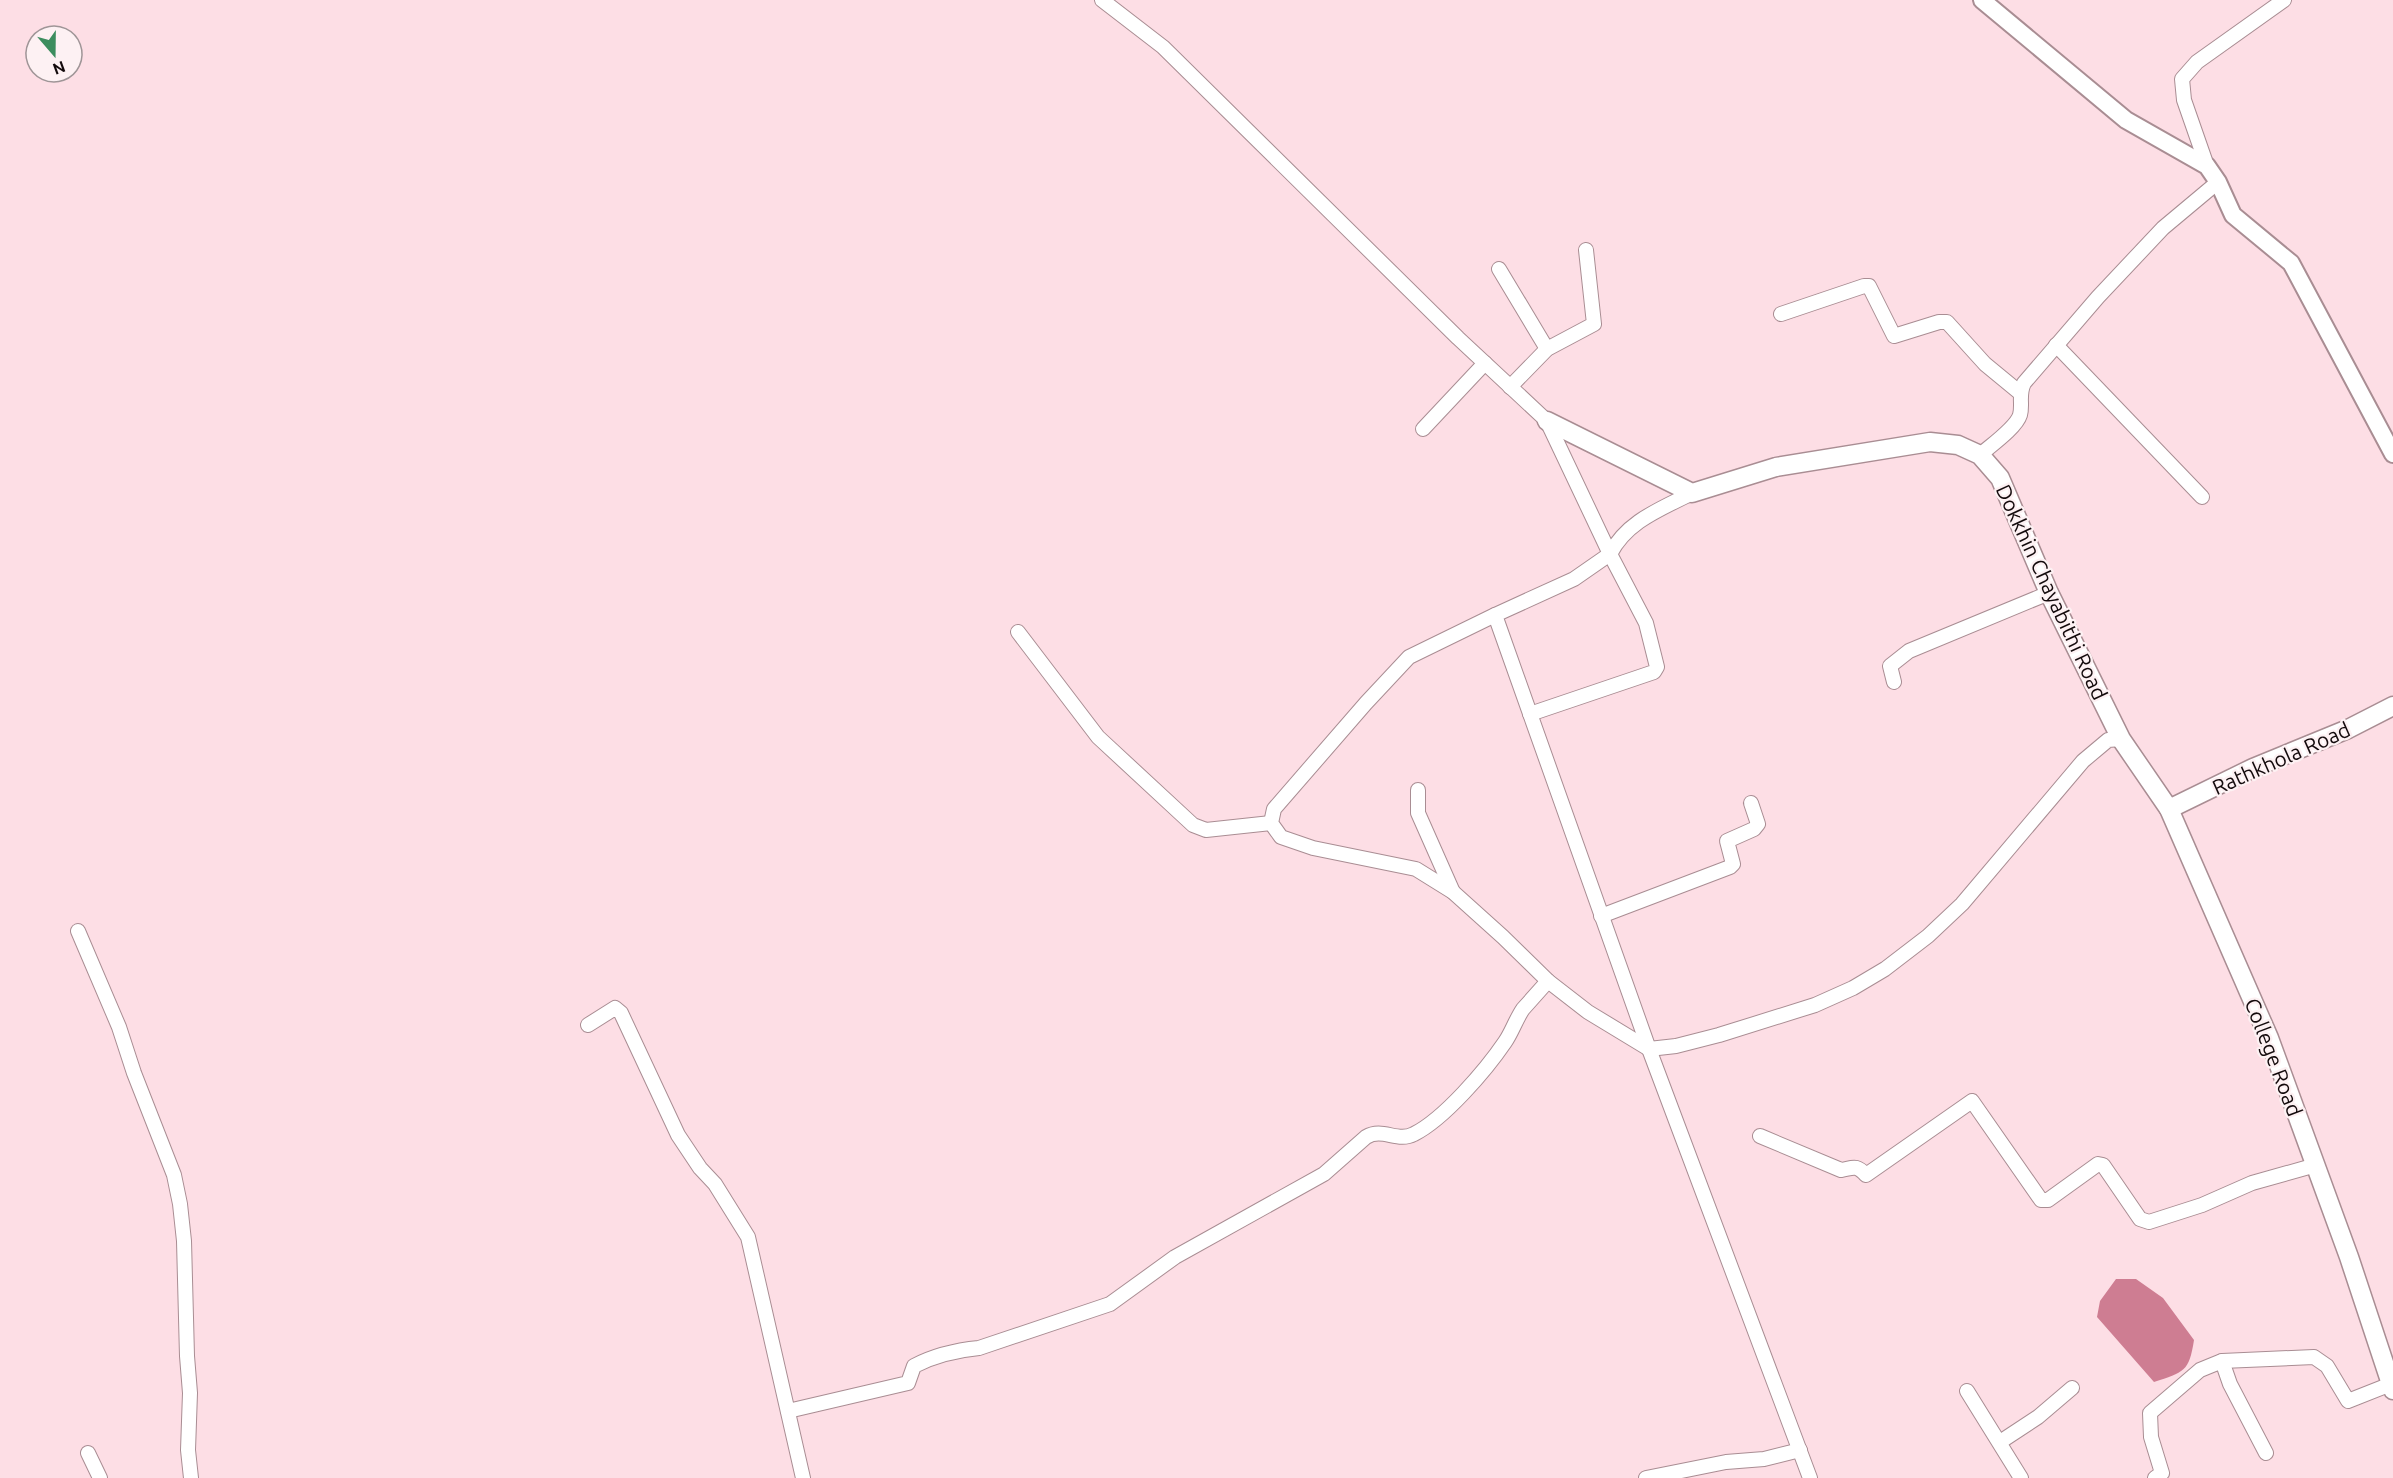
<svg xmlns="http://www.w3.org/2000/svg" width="2393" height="1478" font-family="Ubuntu,sans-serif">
<rect width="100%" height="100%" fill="#fddee5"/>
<path fill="#ce7d92" d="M2116 1279H2136L2163 1298 2194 1340C2189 1372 2184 1372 2154 1382L2097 1317 2100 1301Z"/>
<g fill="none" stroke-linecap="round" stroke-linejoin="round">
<defs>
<g id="minor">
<path d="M1102 0 1163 47 1458 338 1547 421 1610 554 1574 579 1495 615 1649 1049 1810 1478"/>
<path d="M2207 166 2184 100 2182 79 2197 62 2284 0"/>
<path d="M1499 269 1547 349"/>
<path d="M1781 314 1864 286H1869L1894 336 1939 322H1947L1985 364 2019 392"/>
<path d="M2056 345 2202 497"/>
<path d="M1510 387 1547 349 1594 324 1586 250"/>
<path d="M1423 429 1485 363"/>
<path d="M1980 455C1990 446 2016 428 2020 415 2023 404 2018 395 2024 383L2098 297 2163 228 2218 182"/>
<path d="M1495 615 1409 657 1366 703 1274 809 1271 823 1281 837 1313 848 1416 869 1453 892 1503 937 1548 981 1588 1012 1649 1049 1676 1046 1719 1035 1815 1005 1853 988 1885 969 1928 936 1962 904 2083 761 2108 740 2121 739"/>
<path d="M1018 632 1098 737 1193 825 1206 830 1271 823"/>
<path d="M1894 682 1890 666 1909 651 2049 593"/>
<path d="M1530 714 1654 672 1657 667 1646 623 1610 554C1627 521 1661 509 1692 493"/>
<path d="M1418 790V813L1453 892"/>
<path d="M1601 916 1730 867 1733 864 1727 841 1754 829 1758 824 1751 803"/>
<path d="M78 931 119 1027 134 1073 174 1175 180 1204 184 1241 187 1356 190 1393 188 1450 191 1478"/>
<path d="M588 1025 615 1008 621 1013 678 1135 700 1168 715 1184 748 1237 803 1478"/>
<path d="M1760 1136 1841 1170C1853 1168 1856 1164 1866 1175L1972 1101 2041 1200H2048L2098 1164 2103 1165 2140 1219 2149 1222 2202 1205 2252 1183 2316 1165"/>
<path d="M2222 1361 2314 1357 2327 1366 2348 1401 2391 1384"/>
<path d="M1967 1391 2021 1478"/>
<path d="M788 1411 908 1383 914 1366C933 1356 958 1350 979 1348L1110 1304 1175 1257 1324 1174 1366 1137C1383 1127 1397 1143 1414 1134 1444 1119 1486 1070 1505 1042 1512 1032 1516 1019 1523 1009 1531 1000 1539 991 1548 981"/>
<path d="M2000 1442 2038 1417 2072 1388"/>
<path d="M88 1453 100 1478"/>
<path d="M1646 1478 1726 1462 1764 1459 1800 1450"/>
<path d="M2155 1478 2162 1473 2151 1437 2150 1413 2200 1370 2222 1361 2230 1384 2266 1453"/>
</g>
<path id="tertiary" d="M1982 0 2126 120 2207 166 2218 182 2233 215 2291 263 2393 454"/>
<g id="secondary">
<path d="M1547 421 1692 493 1776 467 1930 442 1958 445 1980 455 2000 478 2049 593 2121 739 2169 809 2269 1038 2349 1257 2393 1390"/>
<path d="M2169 809 2253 768 2348 729 2393 706"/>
</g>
</defs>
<use href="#minor" stroke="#a98d93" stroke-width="16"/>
<use href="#tertiary" stroke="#a98d93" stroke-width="20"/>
<use href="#secondary" stroke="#a98d93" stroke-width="21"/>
<use href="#minor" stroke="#fff" stroke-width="14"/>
<use href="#tertiary" stroke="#fff" stroke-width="16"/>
<use href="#secondary" stroke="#fff" stroke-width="18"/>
</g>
<g text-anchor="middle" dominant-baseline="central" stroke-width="4.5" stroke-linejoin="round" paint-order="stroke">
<g font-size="21" fill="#130a0c" stroke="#fdf1f3">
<text transform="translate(2052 592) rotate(65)">Dokkhin Chayabithi Road</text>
<text transform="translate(2281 758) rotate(-24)">Rathkhola Road</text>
<text transform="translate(2274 1057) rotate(69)">College Road</text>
</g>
</g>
<g transform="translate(54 54) rotate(160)"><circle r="28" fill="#fdf1f3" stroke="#9f9597" stroke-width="1.5"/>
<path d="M0-4.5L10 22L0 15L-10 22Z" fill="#3c8d5e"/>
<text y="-9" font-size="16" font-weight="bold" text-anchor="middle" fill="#130a0c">N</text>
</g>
</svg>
